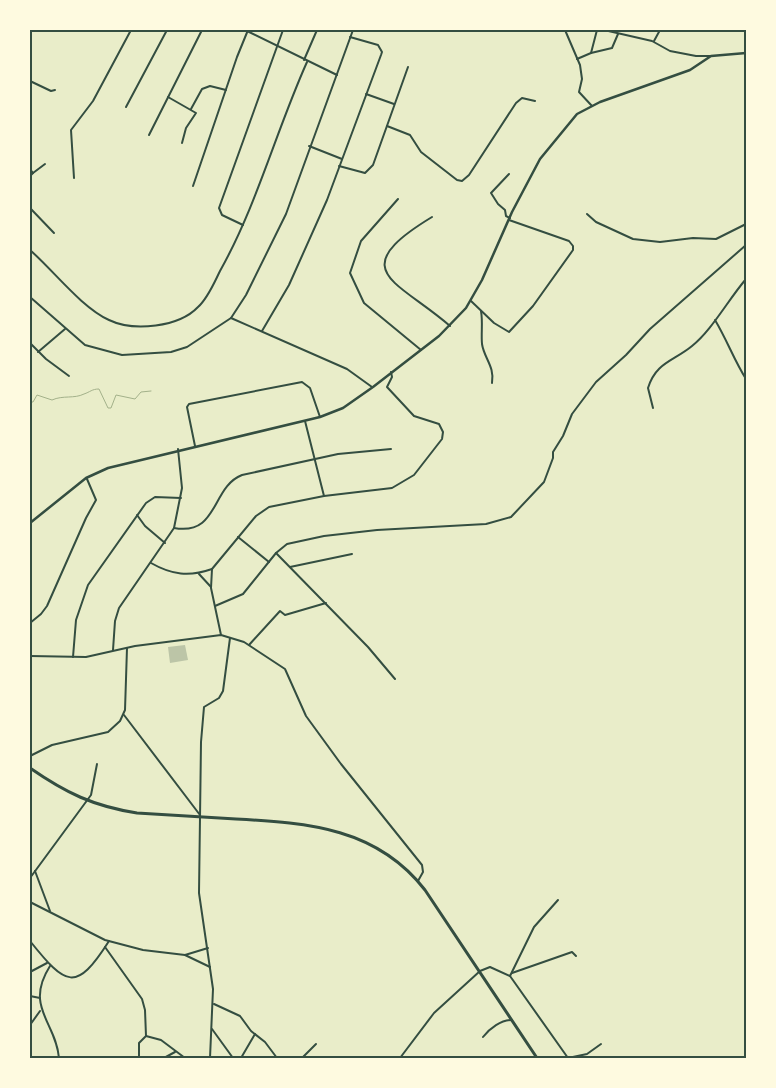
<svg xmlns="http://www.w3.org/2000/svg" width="776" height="1088" font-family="'Work Sans',sans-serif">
<rect width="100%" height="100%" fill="#e9edc9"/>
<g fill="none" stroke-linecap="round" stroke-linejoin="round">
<path stroke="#a3b18a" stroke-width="1" d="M30 402H33L37 395 52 400C63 395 74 399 84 394 90 392 92 389 99 389L108 408H111L116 395 135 399 141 392 151 391"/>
</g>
<path fill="#bcc5a7" d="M185 645 188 660 170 663 168 647Z"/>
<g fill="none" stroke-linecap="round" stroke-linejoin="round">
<g stroke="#344e41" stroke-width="2">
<path d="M245 30 337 75"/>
<path d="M565 30 580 65 582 79 579 92 592 106"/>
<path d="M604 30 652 41 670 51 696 56H711"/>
<path d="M654 41 660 30"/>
<path d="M591 53 612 48 618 34"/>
<path d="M577 59 591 53 597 30"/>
<path d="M304 60 317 30"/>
<path d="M30 81 51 91 55 90"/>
<path d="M366 94 394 104"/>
<path d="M168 97 196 113 186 128 182 143"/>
<path d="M126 107 167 30"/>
<path d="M191 109 202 89 210 86 226 90"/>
<path d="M387 126 410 135 421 152 457 180 462 181 469 175 516 103 522 98 535 101"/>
<path d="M149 135 202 30"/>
<path d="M309 146 342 159"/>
<path d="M339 166 365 173 373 165 408 67"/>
<path d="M30 169 33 173 30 176"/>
<path d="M33 173 45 164"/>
<path d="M509 174 491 193 498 204 505 210 506 216 510 218"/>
<path d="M74 178 71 130 93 101 131 30"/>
<path d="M193 186 237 57 248 30"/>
<path d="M398 199 361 241 350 273 364 303 421 350"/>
<path d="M30 208 54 233"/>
<path d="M587 214 596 222 633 239 660 242 693 238 716 239 746 224"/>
<path d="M432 217C343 271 397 280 450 326"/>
<path d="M243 225 222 215 219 208 283 30"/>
<path d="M30 250C54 271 81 307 109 320 134 332 179 327 198 307 208 298 214 283 220 271 257 205 276 131 307 62"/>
<path d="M30 297 85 345 122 355 171 352 187 347 231 318 246 295 286 214 353 30"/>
<path d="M471 301 494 323 509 332 533 306 573 250V246L569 241 509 220"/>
<path d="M481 311C483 322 481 333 482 344 484 358 495 367 492 383"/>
<path d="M231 318 347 369 372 387"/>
<path d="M715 320C727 340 734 360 746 379"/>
<path d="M262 331 289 285 327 200 381 55 382 52 378 45 350 37"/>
<path d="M30 343 46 359 69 376"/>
<path d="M38 352 65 329"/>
<path d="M653 408 648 388C656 362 674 361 692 346 712 330 728 300 746 279"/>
<path d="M305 421 324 496"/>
<path d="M195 446 187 407 189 404 302 382 310 388 320 417"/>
<path d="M137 515 145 526 165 543"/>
<path d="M174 528C219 536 211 487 242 475L338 454 391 449"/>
<path d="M238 537 269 562"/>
<path d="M276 553 287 544 324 536 377 530 486 524 511 517 544 482 553 458V452L563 436 572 414 596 382 626 355 650 329 746 245"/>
<path d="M151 563C172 575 189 577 212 569"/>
<path d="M290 567 352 554"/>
<path d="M199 574 211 587"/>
<path d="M215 606 243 594 276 553 368 647 395 679"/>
<path d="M30 623 41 614 47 606 86 518 96 500 87 479"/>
<path d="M221 635 211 588 212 569 256 516 269 507 324 496 392 488 414 475 442 439 443 432 439 424 414 416 387 387 392 377 391 372"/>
<path d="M249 645 280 611 285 615 326 603"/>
<path d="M113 650 115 621 119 608 174 528 182 488 178 449"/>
<path d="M30 656 86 657 135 646 221 635 244 642 285 669 306 716 341 764 422 865 423 872 418 881"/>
<path d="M73 657 76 620 88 585 146 503 155 497 181 498"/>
<path d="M124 715 200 815"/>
<path d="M30 756 52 745 108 732 120 721 125 710 127 648"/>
<path d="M35 871 50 911"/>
<path d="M30 878 91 795 97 764"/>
<path d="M30 902 105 940 143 950 185 955 208 948"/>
<path d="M30 941C66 986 76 993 109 941"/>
<path d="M105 947 142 999 145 1010 146 1036"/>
<path d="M185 955 210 967"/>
<path d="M50 966C24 1007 56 1022 59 1058"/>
<path d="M30 972 47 963"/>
<path d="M512 973 572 952 576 956"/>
<path d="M510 976 534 927 558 900"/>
<path d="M30 996 40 998"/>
<path d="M214 1004 240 1016 251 1031 265 1042 277 1058"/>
<path d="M30 1025 40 1011"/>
<path d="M212 1029 233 1058"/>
<path d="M483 1037C490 1028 501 1020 512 1020"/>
<path d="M139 1058V1043L146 1036 161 1040 185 1058"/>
<path d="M164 1058 175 1052"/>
<path d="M210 1058 213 989 199 893 201 742 204 707 219 698 223 691 230 638"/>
<path d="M241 1058 255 1034"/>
<path d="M302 1058 316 1044"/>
<path d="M400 1058 434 1013 480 971 490 967 510 976 568 1058"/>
<path d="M568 1058 587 1054 601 1044"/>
</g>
<path stroke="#344e41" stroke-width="2.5" d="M30 523 86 478 108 468 320 417 343 408 373 387 439 336 466 308 482 280 512 212 540 159 577 114 600 102 690 70 711 56 746 53"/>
<path stroke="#344e41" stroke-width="3" d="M30 768C66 793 93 806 137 813 170 815 203 817 236 819 309 823 377 828 425 890L537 1058"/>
</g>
<rect width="776" height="1088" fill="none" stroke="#fefae0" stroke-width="62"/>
<rect x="31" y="31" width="714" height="1026" fill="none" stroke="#344e41" stroke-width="2"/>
</svg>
